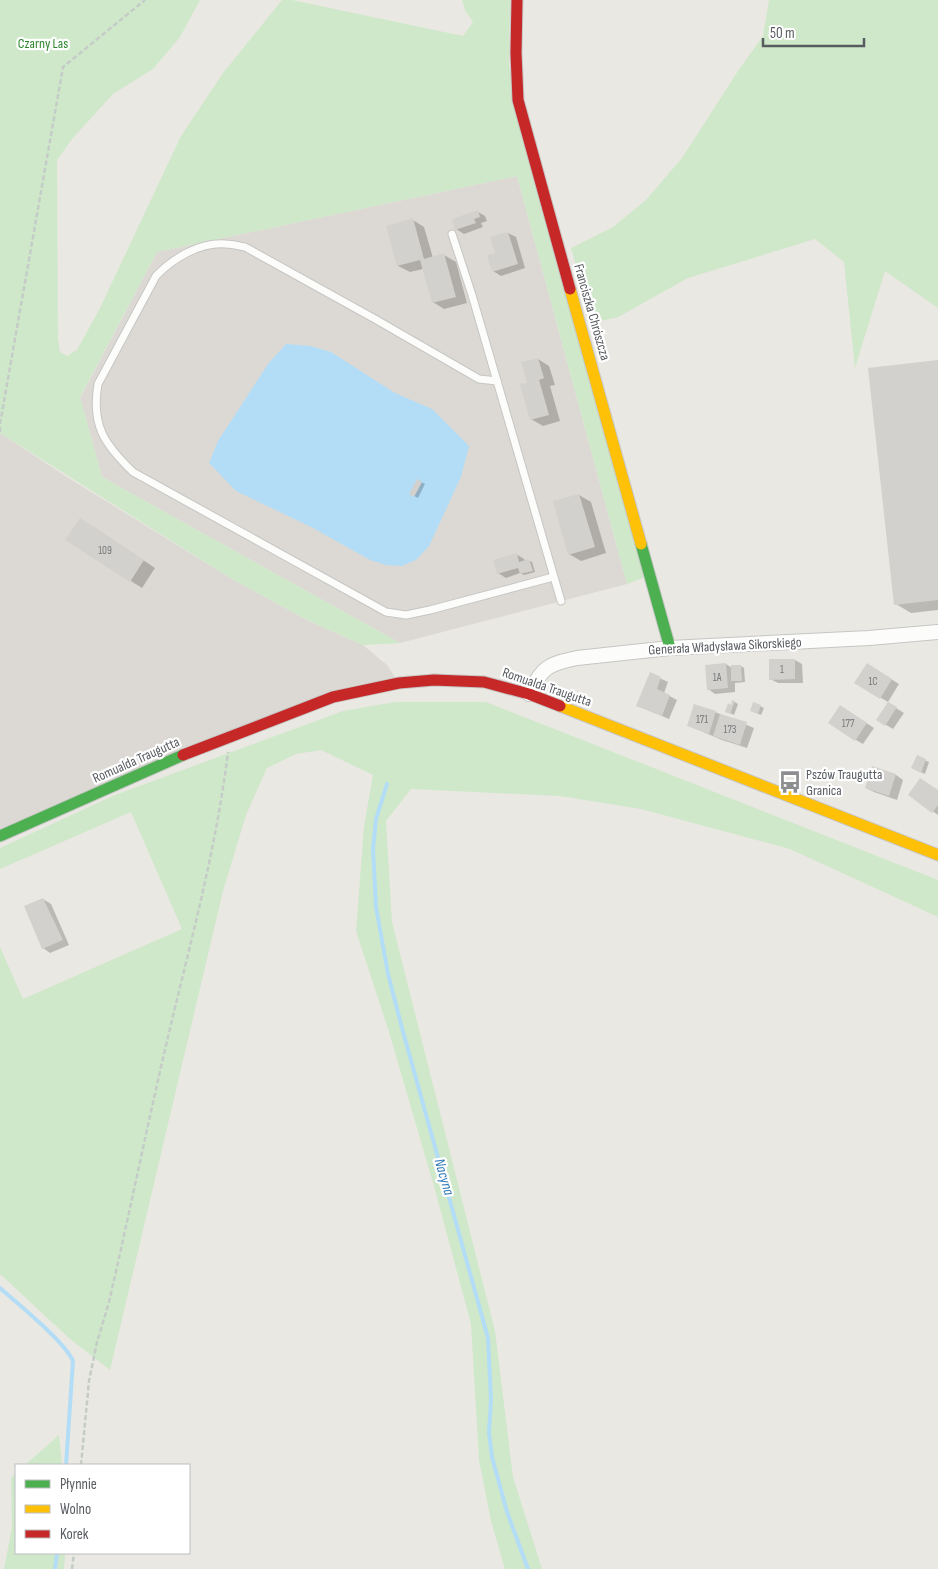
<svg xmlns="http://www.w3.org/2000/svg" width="938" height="1569" font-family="'Sofia Sans Condensed',sans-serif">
<rect width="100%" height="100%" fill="#eae8e2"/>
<g fill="#dcd9d4">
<path d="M517 176 627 584 400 643 102 477 80 398 157 252Z"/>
<path d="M0 433 67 477 232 579 307 620 363 645 387 665 399 683 333 697 0 836Z"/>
</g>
<g fill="#cfe8ca">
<path d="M0 0H200L180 37 153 69 113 94 72 139 57 160 58 338 60 352 67 356 77 350 100 308 181 136 223 73 282 0H292L463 36 473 22 465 10 462 0H510L509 66 645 577 627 584 517 176 157 252 80 397 102 477 400 643 363 645 307 620 232 579 0 433Z"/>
<path d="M769 0H938V308L885 271 855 368 844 262 815 239 688 278 618 317 593 323 571 248 613 227 646 200 682 158 738 71 763 36Z"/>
<path d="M395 702H486L938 880V917L790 849 641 809 560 796 411 789 386 821 392 922 495 1331 513 1477 542 1569H505L491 1521 479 1460 471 1324 435 1190 389 1032 356 931 364 826 373 775 321 750 296 754 267 768 246 815 223 891 110 1370 70 1339 0 1274V947L23 999 182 929 131 812 0 869V848L115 795 343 711Z"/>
<path d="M59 1435 62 1465H25Z"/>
<path d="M16 1473V1553H65L64 1569H4L12 1527 11 1478Z"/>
</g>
<path fill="#b3ddf6" d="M286 344 311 346 331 352 395 393 432 409 469 446 461 477 429 546 416 560 402 566 386 565 370 560 313 528 236 491 209 463 218 441 268 364Z"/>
<g fill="#0003">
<path d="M478 212 485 216 487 221 481 223 483 227 464 234 456 229Z"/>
<path d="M413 220 424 227 433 258 444 255 456 262 467 303 444 309 433 302 423 269 410 272 398 266Z"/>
<path d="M508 233 516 237 525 268 501 276 493 271 496 254Z"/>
<path d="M538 359 549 366 555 385 550 386 560 421 543 426 531 419 528 383Z"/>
<path d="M938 361V610L911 613 896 604Z"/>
<path d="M418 480 425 484 418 498 410 494Z"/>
<path d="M579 495 591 502 606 553 581 561 569 554Z"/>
<path d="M92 526 155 568 142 588 131 581Z"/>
<path d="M516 554 524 559 525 562 529 561 532 562 535 572 524 575 520 573 506 578 498 573Z"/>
<path d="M795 660 802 664 803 683H778L770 679Z"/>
<path d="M726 664 732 668 741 666 744 668 745 682 735 683V692L715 694 708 689Z"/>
<path d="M875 669 899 684 888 702 856 683Z"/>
<path d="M651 674 668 682 664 693 677 700 669 719 645 709Z"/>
<path d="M733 701 738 704 734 715 730 713Z"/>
<path d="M888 703 904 713 893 729 878 720Z"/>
<path d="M760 706 764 708 761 715 754 712Z"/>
<path d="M848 711 874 728 863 744 856 740Z"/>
<path d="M715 712 754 728 747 748 722 740 689 726Z"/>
<path d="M917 757 929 762 925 774 916 770Z"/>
<path d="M872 768 896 775 903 780 897 800 874 792 866 788Z"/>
<path d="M938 791V815L910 795Z"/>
<path d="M43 899 51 904 69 945 50 953 43 948Z"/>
</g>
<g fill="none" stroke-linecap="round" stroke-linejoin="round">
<g stroke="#b3ddf6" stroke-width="4">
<path d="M387 784 376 819 373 849 376 907 388 974 402 1028 488 1338 491 1399 489 1433 492 1457 507 1512 528 1569"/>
<path d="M0 1288C17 1303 65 1342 73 1361L66 1465"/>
<path d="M55 1569 57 1553"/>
</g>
</g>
<g fill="#d2d1cd">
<path d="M478 210 480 217 474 219 476 223 455 230 452 219Z"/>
<path d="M413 218 424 259 444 253 456 297 432 303 420 260 397 266 386 226Z"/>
<path d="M508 232 518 264 492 272 487 255 495 253 490 237Z"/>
<path d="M538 358 544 378 539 380 549 415 530 420 520 384 527 383 521 362Z"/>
<path d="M938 360V600L894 605 868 368Z"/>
<path d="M417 479 422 482 414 497 409 494Z"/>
<path d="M579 494 595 547 568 555 553 501Z"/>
<path d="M80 518 144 560 130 582 65 540Z"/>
<path d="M517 553 519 562 529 559 533 571 520 574 518 568 497 574 493 560Z"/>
<path d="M769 659H795V679L769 680Z"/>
<path d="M726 663 728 688 707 690 705 665Z"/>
<path d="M867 663 892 679 880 699 854 683Z"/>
<path d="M731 665H741L742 681H731Z"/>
<path d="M650 672 661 677 657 689 670 695 662 716 636 706Z"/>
<path d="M732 700 735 701 730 714 725 712 728 703 731 705Z"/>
<path d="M753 702 761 705 758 714 750 711Z"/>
<path d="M888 702 897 707 885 726 876 720Z"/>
<path d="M694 704 716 711 709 734 687 726Z"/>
<path d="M840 705 867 723 855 741 828 723Z"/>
<path d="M720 714 747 722 740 745 713 736Z"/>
<path d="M917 755 926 759 921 773 911 768Z"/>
<path d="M872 766 896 774 889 796 865 788Z"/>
<path d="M920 778 938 790V805L932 813 908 795Z"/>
<path d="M43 898 63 940 42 949 24 906Z"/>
</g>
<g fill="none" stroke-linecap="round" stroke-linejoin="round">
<defs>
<g id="lane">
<path d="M452 234 472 295 561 601"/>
<path d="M497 381 479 379 375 319 245 247C239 246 232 244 226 244 200 242 173 258 156 276L98 384C91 425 104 444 133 472L386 612 406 615 430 610 553 577"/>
</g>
<path id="street" d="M529 694C542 667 548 664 577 658L670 648 869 638 938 632"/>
<g id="fast">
<path d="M641 544 670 648"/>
<path d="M0 836 183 755"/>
</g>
<g id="slow">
<path d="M570 289 641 544"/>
<path d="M560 706 938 855"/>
</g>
<g id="jam">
<path d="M517 0 516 53 518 100 570 289"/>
<path d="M183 755 333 697 399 683 434 680 484 682 529 694 560 706"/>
</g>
</defs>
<use href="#lane" stroke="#c6c6c4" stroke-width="9"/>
<use href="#street" stroke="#c6c6c4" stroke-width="16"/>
<use href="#fast" stroke="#c5c6c4" stroke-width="13"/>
<use href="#slow" stroke="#c5c6c4" stroke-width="13"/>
<use href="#jam" stroke="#c5c6c4" stroke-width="13"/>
<g stroke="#c5ccc8" stroke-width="2.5" stroke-dasharray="5 2.5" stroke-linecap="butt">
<path d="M0 424 63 67 145 0"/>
<path d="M0 427V433"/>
<path d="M81 1465 89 1381 97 1342 109 1302C131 1207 150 1111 173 1016 194 929 217 842 228 752"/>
<path d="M72 1569 74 1553"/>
</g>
<use href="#lane" stroke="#fcfcfb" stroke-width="7"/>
<use href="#street" stroke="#fcfcfb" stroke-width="14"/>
<use href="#fast" stroke="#4caf50" stroke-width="11"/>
<use href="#slow" stroke="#ffc107" stroke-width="11"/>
<use href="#jam" stroke="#c62828" stroke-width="11"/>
</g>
<defs>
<symbol id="bus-bare" viewBox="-9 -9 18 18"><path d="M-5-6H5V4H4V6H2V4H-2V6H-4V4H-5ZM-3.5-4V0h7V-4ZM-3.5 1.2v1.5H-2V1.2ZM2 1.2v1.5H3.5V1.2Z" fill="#8b8d8e" stroke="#fff" stroke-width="2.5" paint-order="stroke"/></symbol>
</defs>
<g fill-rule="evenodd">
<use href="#bus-bare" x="774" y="766" width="32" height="32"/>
</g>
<g text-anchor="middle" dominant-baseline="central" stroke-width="4.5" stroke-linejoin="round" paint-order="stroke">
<g font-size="11" fill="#777a7c">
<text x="105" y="550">109</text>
<text x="782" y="669">1</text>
<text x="717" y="677">1A</text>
<text x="873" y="681">1C</text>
<text x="702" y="719">171</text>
<text x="848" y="723">177</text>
<text x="730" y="729">173</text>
</g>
<g font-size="14" fill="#2c852c" stroke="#fff">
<text x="43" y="43">Czarny Las</text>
</g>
<g font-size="14" fill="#585c61" stroke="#fff">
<text transform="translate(592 312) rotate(74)">Franciszka Chrószcza</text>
<text transform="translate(725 646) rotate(-3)">Generała Władysława Sikorskiego</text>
<text transform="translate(547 687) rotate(19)">Romualda Traugutta</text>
<text transform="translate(136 760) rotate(-24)">Romualda Traugutta</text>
</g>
<g font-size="14" fill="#585c61" stroke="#fff" text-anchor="start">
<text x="806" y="774">Pszów Traugutta<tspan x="806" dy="16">Granica</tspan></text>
</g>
<g font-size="15" font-style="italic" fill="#307aba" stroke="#fff">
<text transform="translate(444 1177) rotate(74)">Nacyna</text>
</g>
</g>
<rect x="15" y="1464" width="175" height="90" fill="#ffffff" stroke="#bcbec0"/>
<rect x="25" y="1480" width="25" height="8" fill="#4caf50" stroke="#bcbec0"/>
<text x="60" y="1489" font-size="15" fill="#585c61">Płynnie</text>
<rect x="25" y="1505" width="25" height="8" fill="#ffc107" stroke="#bcbec0"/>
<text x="60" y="1514" font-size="15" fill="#585c61">Wolno</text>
<rect x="25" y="1530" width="25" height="8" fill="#c62828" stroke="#bcbec0"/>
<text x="60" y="1539" font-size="15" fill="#585c61">Korek</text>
<path d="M763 38v8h101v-8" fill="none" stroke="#585c61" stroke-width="2.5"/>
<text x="770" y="38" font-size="15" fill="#585c61" stroke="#ffffff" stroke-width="4" paint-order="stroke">50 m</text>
</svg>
